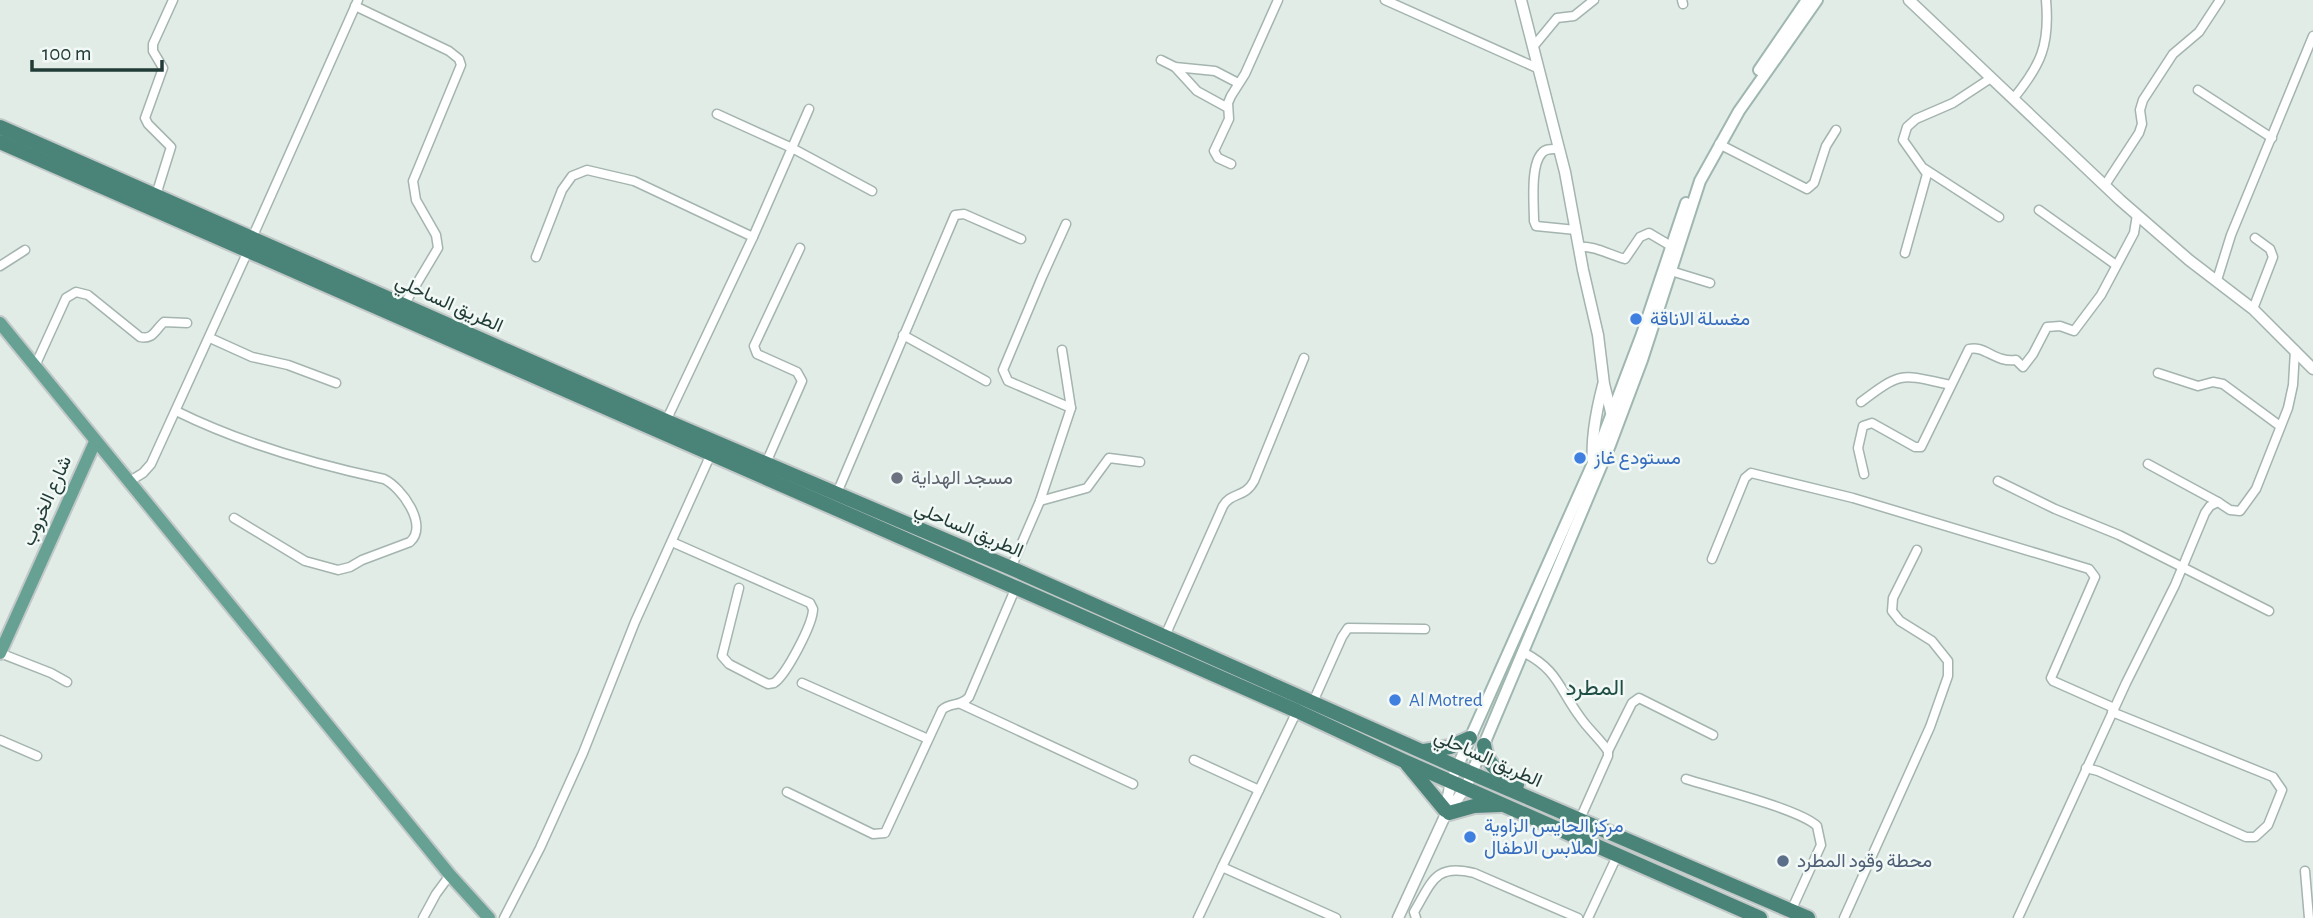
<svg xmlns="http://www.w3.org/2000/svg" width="2313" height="918" font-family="'Alegreya Sans',Vazirmatn,sans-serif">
<rect width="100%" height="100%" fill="#e1ece7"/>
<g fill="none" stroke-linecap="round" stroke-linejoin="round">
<defs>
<g id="minor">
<path d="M1385 0 1537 68"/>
<path d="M1682 0 1683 4"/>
<path d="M355 6 449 51 459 59 461 65 413 181 416 200 436 235 438 248 404 305"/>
<path d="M1533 47 1557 18 1574 16 1594 0"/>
<path d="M1161 60 1175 67 1215 71 1238 83"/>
<path d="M1175 67 1197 91 1228 108"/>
<path d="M2198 90 2272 138"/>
<path d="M2013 99C2041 65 2050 45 2046 0"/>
<path d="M717 114 792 148 872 191"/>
<path d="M1719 144 1807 189 1814 183 1826 146 1836 130"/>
<path d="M1558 149C1552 149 1546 148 1542 153 1530 165 1534 205 1534 221L1536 226 1576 230"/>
<path d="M1231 164 1218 158 1214 151 1229 119 1228 103 1231 96 1245 74 1278 0"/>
<path d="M1925 169 1999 217"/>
<path d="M2105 185 2139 133 2142 124 2140 110 2143 100 2173 54 2199 32 2220 0"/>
<path d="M156 195 171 147 148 124 145 118 163 68 153 51V44L173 0"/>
<path d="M2039 210 2116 265"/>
<path d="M1066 224 1042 277 1003 370 1008 381 1071 408"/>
<path d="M252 238 358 0"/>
<path d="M1579 247C1593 245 1610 255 1625 259L1640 237 1649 233 1671 246"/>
<path d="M1905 253 1927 174 1903 140 1907 127 1916 119 1953 103 1991 78"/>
<path d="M536 257 562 190 572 176 587 170 634 181 753 237"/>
<path d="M0 266 25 250"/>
<path d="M1671 271 1710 283"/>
<path d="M2217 280 2231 235 2313 36"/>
<path d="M2253 309 2273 257 2270 249 2255 238"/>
<path d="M903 335 986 381"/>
<path d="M210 338 252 357 288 365 336 383"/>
<path d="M35 366 66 298 76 292 88 295 140 337C153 340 155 330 164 322L187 323"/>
<path d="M2158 373 2198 386 2213 382 2223 384 2280 426"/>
<path d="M1861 402C1902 371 1901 374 1950 385"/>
<path d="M176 411C241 443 313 464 384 479 401 487 429 525 410 542L362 560 350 567 338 570 305 561 234 518"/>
<path d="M666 421 753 237 809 109"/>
<path d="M766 463 802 381 797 372 757 354 754 346 800 248"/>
<path d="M2148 464 2218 502"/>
<path d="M1864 474 1858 448 1863 426 1872 423 1915 447H1921L1969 349C1985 345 1995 363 2016 360L2023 367 2033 354 2047 327 2060 326 2074 331 2101 295 2134 233 2137 215"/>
<path d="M130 481 143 473 151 464 248 251"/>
<path d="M1998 481 2055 509 2119 535 2269 611"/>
<path d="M837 493 955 215 964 214 1021 239"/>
<path d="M1040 501 1087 488 1109 458 1140 462"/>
<path d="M672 542 810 603 813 609C813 624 786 675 774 683L768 684 729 664 722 656 739 588"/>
<path d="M1712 559 1745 478 1751 473 1853 498 2089 569 2095 577 2051 678 2053 681 2114 708"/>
<path d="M1011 568 1040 501 1071 408 1062 350"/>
<path d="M1165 636 1223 506C1231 492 1245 498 1254 481L1304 358"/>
<path d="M1523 652C1558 670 1558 687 1580 717 1588 729 1600 739 1608 751V756L1580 819"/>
<path d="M0 653 51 673 67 682"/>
<path d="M802 683 928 739"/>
<path d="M1313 702 1342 637 1348 628 1425 629"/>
<path d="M961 704 1133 784"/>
<path d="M0 740 37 756"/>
<path d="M1608 751 1632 703 1639 698 1713 735"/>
<path d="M1194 760 1259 790"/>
<path d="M2086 768 2098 771 2246 837H2255L2268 825 2282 790 2273 777 2112 712"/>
<path d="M1686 779C1714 788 1799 809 1817 826L1821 845 1791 911"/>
<path d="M787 792 873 834 885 833 942 710C950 702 961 707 969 697L1016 587"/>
<path d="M1222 867 1297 711"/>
<path d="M2305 871 2309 918"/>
<path d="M423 918 436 894 450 875"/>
<path d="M504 918 540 848 583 753 635 622 711 454"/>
<path d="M1198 918 1222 867 1336 918"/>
<path d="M1416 918 1414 912C1432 882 1435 863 1474 873L1578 918"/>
<path d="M1588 918 1617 856"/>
<path d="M1844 918 1930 727 1948 676V661L1932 641 1900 621 1892 611 1893 598 1917 550"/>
<path d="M2018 918 2126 683 2175 585 2205 513 2210 506 2218 502 2230 510 2240 511 2256 489 2288 408 2293 385 2295 350"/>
</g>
<g id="tertiary">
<path d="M1521 0 1565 172 1583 270 1598 335 1604 384 1612 416"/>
<path d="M1909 0 2120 200 2189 260 2253 309 2313 369"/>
<path d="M1593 463C1591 439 1597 408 1603 385"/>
<path d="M1445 812 1451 781"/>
<path d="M1398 918 1445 816 1466 787"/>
</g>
<g id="secondary">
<path d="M1759 70 1807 0"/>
<path d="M1451 781 1593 463 1642 334 1686 203"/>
<path d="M1466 787 1610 445 1642 360 1700 181 1739 111 1817 0"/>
</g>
<g id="primary">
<path d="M0 323 450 875 489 918"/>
<path d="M0 653 95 442"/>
</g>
<g id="trunk">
<path d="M0 127 666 421 1011 568 1457 767 1808 918"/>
<path d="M0 142 1297 711 1404 761 1760 918"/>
<path d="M1484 745C1487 767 1501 773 1517 785"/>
<path d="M1424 751 1450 747 1470 738"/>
<path d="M1407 764 1445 810"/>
<path d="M1449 813 1474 806 1500 805"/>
</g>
</defs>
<use href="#minor" stroke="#a4b4ae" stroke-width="11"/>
<use href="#tertiary" stroke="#a4b4ae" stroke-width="13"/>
<use href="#secondary" stroke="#9fb7b0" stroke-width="14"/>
<use href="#primary" stroke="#c1c8c7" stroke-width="16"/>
<use href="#trunk" stroke="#c1c8c7" stroke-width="18"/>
<use href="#minor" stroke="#fff" stroke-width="8"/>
<use href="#tertiary" stroke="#fff" stroke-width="10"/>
<use href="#secondary" stroke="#fff" stroke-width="10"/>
<use href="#primary" stroke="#66a194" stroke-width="12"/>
<use href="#trunk" stroke="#4a8479" stroke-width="14"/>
</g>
<g fill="#3f7fe0" stroke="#f1f8f5" stroke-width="2.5">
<circle cx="1636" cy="319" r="7"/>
<circle cx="1580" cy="458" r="7"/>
<circle cx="1395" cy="700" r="7"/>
<circle cx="1470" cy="837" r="7"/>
</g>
<circle fill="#6b7280" stroke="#f1f8f5" stroke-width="2.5" cx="897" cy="478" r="7"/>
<circle fill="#5c6f8a" stroke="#f1f8f5" stroke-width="2.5" cx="1783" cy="861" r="7"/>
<g text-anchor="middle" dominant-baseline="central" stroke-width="5" stroke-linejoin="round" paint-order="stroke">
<g font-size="19" fill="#213c36" stroke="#f1f8f5">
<text transform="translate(449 304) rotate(24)">الطريق الساحلي</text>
<text transform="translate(47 501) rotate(-66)">شارع الخروب</text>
<text transform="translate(969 530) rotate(23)">الطريق الساحلي</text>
<text transform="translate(1488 759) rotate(24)">الطريق الساحلي</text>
</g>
<g font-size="19" fill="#366cbe" stroke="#f1f8f5" text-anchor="start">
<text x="1650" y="319">مغسلة الاناقة</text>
<text x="1594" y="458">مستودع غاز</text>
<text x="1409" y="700">Al Motred</text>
<text x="1484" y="826">مركز الحايس الزاوية<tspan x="1484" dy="22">لملابس الاطفال</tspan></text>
</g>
<g font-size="19" fill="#5b616d" stroke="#f1f8f5" text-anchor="start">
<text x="911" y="478">مسجد الهداية</text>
</g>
<g font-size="19" fill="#4e5e75" stroke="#f1f8f5" text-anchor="start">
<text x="1797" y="861">محطة وقود المطرد</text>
</g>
<g font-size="23" fill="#1e4e44" stroke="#f1f8f5">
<text x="1595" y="688">المطرد</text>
</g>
</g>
<path d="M32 60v10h130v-10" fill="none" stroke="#213c36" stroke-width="3.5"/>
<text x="42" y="60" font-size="21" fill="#213c36" stroke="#f1f8f5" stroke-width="5" paint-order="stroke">100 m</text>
</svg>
